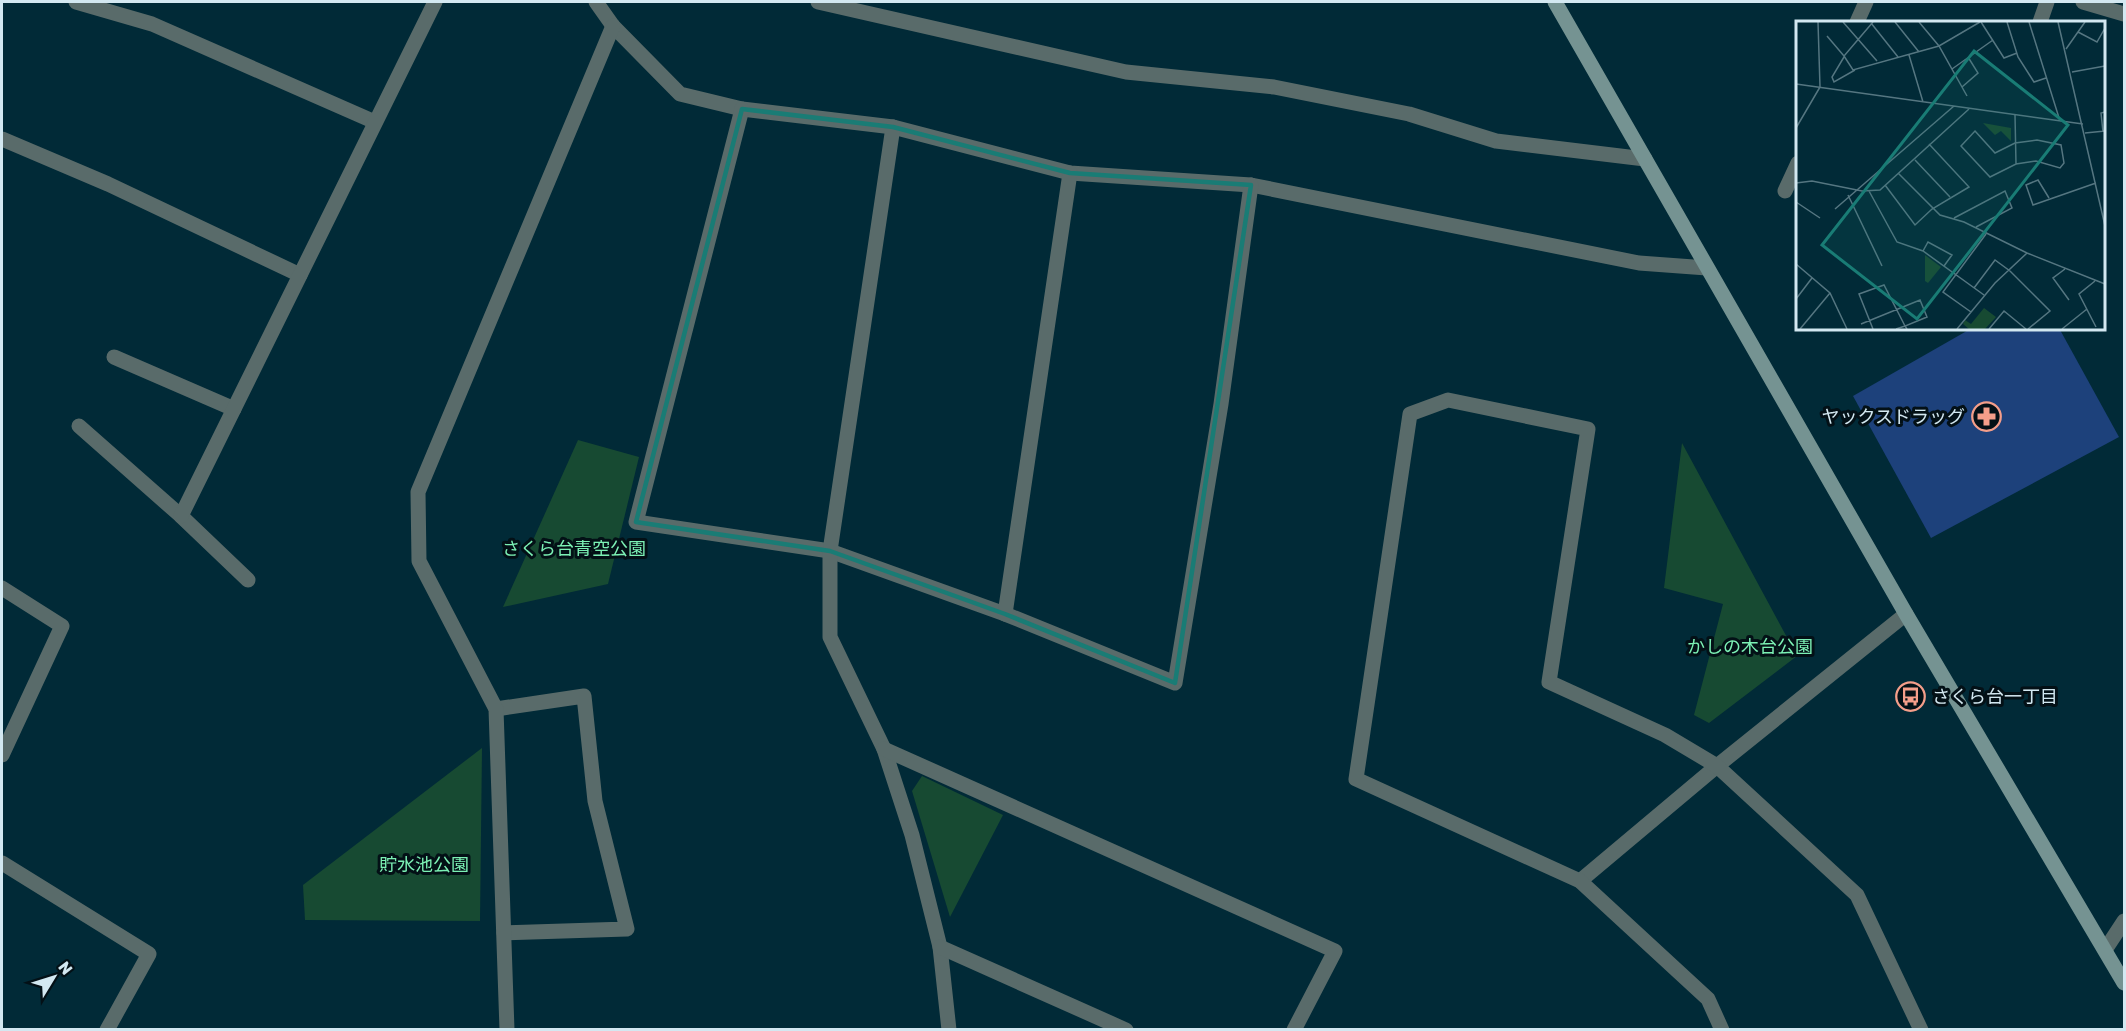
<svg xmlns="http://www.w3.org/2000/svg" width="2126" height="1031" font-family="Rubik,'Noto Sans JP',sans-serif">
<rect width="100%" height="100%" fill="#012a37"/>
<g fill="#174a32">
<path d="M578 440 639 457 608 584 503 607Z"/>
<path d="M1682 443 1797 656 1709 723 1694 715 1723 604 1664 588Z"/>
<path d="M482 748 480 921 305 920 303 885Z"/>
<path d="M922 776 1003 815 950 917 912 791Z"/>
</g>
<path fill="#1d417b" d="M1972 328H2059L2119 437 1931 538 1853 396Z"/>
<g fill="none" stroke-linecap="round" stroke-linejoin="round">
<g stroke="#596b6a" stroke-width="15">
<path d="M76 2 152 24 375 122"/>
<path d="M2 139 108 184 300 275"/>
<path d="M114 357 234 409"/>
<path d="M79 426 181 516 248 580"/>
</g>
<g stroke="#596b6a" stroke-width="15">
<path d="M596 2 613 26 680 94 742 109 893 127 1070 173 1251 185 1639 263 1707 268"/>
<path d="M818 2 1126 72 1274 87 1409 114 1496 141 1645 159"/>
<path d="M2083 2 2124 14"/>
<path d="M1857 22 1866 2"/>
<path d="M2040 22 2047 2"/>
<path d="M742 109 636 522 830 551 1005 614 1175 683 1221 404 1251 185"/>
<path d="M893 127 830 551V637L884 749 912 835 940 947 949 1030"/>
<path d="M1785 191 1798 163"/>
<path d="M181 516 435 2"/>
<path d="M2 588 62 626 2 755"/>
<path d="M1005 614 1070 173"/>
<path d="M496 709 584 696 595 801 627 929 504 933"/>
<path d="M884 749 1335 951 1294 1030"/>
<path d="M2 863 149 954 107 1030"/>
<path d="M1580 881 1717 766 1906 614"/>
<path d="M940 947 1126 1030"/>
<path d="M2105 950 2124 921"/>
<path d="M507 1030 496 709 419 561 418 492 613 26"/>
<path d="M1722 1030 1708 999 1580 881 1356 779 1410 414 1448 400 1588 429 1549 682 1665 735 1717 766 1857 895 1921 1030"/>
</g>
<path stroke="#759392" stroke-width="15" d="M1555 2 1906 614 2124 983"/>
</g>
<path fill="none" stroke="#197c75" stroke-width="4.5" stroke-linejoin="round" d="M742 109 893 127 1070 173 1251 185 1175 683 1005 614 830 551 636 522Z"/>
<defs>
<symbol id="pharmacy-ring" viewBox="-11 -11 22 22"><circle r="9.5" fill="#031016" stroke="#f49e8a" stroke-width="1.5"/><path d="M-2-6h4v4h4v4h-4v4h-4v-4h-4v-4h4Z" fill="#f49e8a"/></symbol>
<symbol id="bus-ring" viewBox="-11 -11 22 22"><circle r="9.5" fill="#031016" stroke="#f49e8a" stroke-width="1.5"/><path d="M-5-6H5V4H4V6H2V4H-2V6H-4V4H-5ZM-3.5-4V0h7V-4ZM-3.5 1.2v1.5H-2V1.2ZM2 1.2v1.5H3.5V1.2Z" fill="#f49e8a"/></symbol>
</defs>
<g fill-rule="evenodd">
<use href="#pharmacy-ring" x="1970" y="400" width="33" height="33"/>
<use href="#bus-ring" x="1894" y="680" width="33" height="33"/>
</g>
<g text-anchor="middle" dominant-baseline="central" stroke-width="6" stroke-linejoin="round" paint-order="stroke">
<g font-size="18" fill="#d3e8f1" stroke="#031016" text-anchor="end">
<text x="1965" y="417">ヤックスドラッグ</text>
<text x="1932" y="697" text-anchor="start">さくら台一丁目</text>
</g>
<g font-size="18" fill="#7cf1b5" stroke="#031016">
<text x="574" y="549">さくら台青空公園</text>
<text x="1750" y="647">かしの木台公園</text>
<text x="424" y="865">貯水池公園</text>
</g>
</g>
<g transform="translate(1796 21)">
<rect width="309" height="309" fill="#012a37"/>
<path d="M187 102 215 107V120L205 110 199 114ZM129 234 145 246 132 262 129 260ZM188 287 200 296 189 308H173L167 303 169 299 175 303Z" fill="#174a32"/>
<path fill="none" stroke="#557681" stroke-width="1.5" d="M22 1 24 66M47 1 81 40M77 1 48 35 57 49 143 25 184 1M99 1 123 31M123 1 143 25 171 75M185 1 208 37 221 32M211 1 222 36 238 61 250 57M233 1 264 100M262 1 309 205M75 2 102 36M282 11 301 21 309 7M31 15 48 35M270 28 289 1M113 34 127 81M48 36 36 56 38 61 59 49M156 48 197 19M276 51 309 45M0 63 287 103M166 66 182 52 172 36M219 94 220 143M0 107 24 66M179 110 199 132 219 122 241 119 265 124 268 142 264 147 240 140 220 143 194 156 165 125ZM307 111 305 92 309 91M289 112 309 110M119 139 154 176M102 152 144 194 168 201 231 232 309 263M0 162 16 160 66 170 84 169 173 88M89 164 119 204 136 188 173 166 133 123M73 170 101 221 127 230 188 274M52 174 86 245M253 177 242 159 230 164 237 184 300 162M0 181 24 197M39 188 158 85M158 197 209 170 216 187 180 206M127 230 132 221 156 234 148 245M0 243 34 272 51 308M269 248 257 257 273 279M299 260 283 273 300 306M178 267 199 239 214 250 254 290 232 308M0 278 16 257M175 291 147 271 190 213M65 303 124 279 131 296 109 305 111 308M4 308 34 272M77 308 63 273 88 264 109 305 100 308M161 308 199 262 231 232M193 308 208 290 230 308M266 308 291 288"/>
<path fill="#197c75" fill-opacity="0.15" stroke="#197c75" stroke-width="3" d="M178 30 272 104 121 298 26 224Z"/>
<rect width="309" height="309" fill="none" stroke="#d3e8f1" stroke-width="3"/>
</g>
<rect width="2126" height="1031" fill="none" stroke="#d3e8f1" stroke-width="6"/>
<g transform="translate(54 977) rotate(52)" stroke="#031016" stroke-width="4.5" paint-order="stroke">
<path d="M0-4.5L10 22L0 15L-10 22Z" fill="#d3e8f1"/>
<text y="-9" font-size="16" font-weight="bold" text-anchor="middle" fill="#d3e8f1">N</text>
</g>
</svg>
